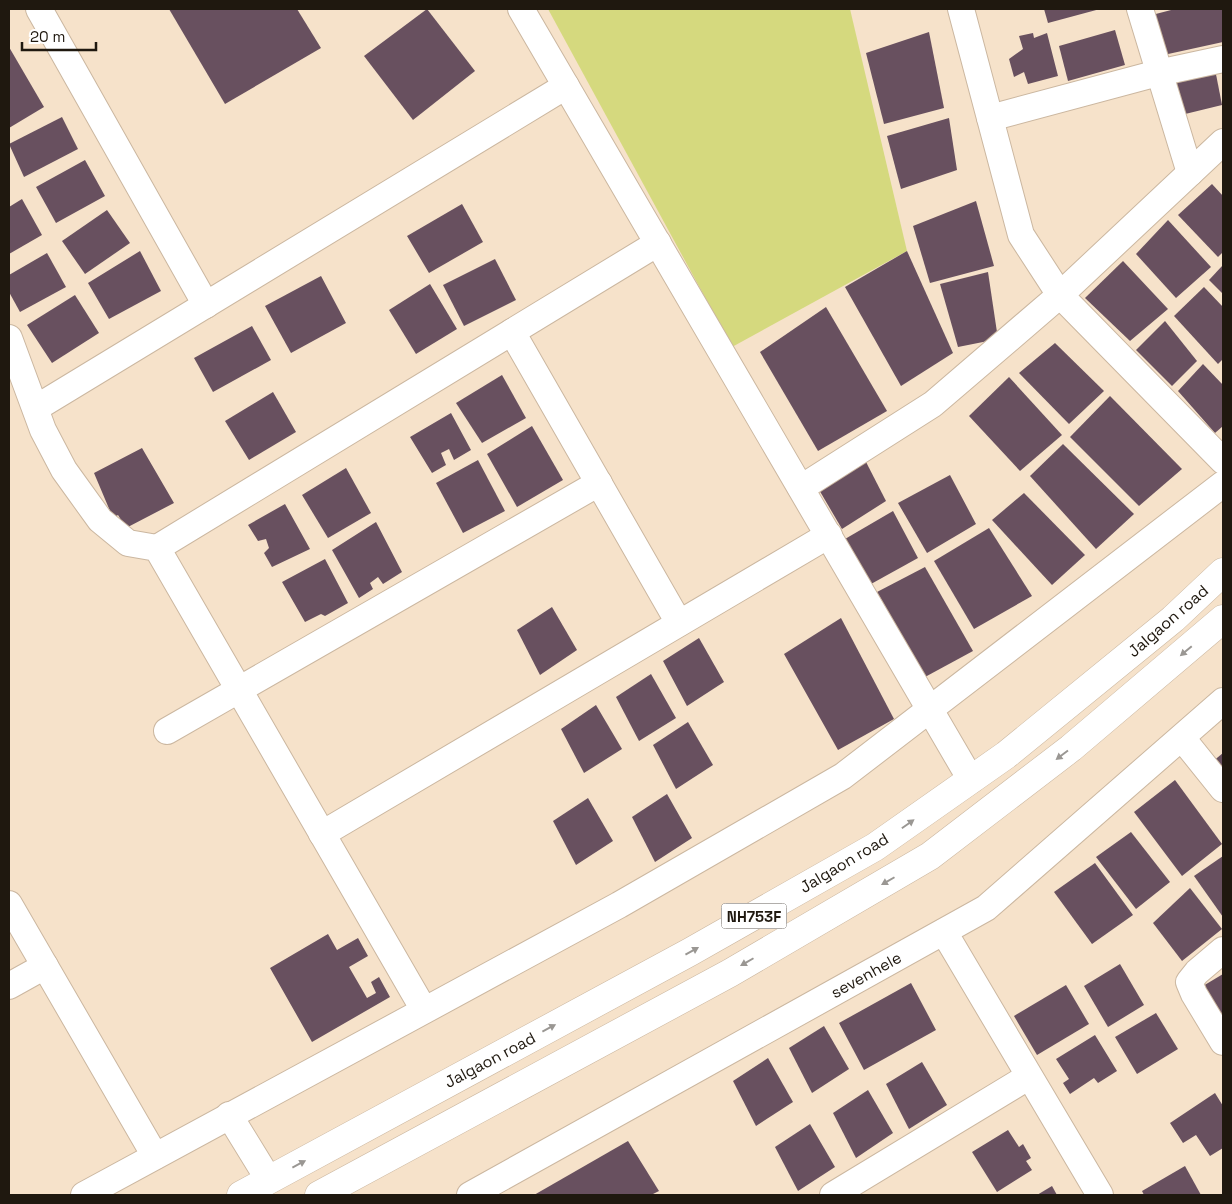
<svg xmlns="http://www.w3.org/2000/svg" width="1232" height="1204" font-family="'Space Grotesk',sans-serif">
<rect width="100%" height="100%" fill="#f6e2ca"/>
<path fill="#d5d97e" d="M548 9H850L907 251 732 347Z"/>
<g fill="#68505f">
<path d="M169 9H297L321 48 225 104Z"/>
<path d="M427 9 475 71 413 120 364 56Z"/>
<path d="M1044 9H1100L1048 23Z"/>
<path d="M1175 9H1223V42L1159 56 1148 16Z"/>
<path d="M1115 30 1125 65 1068 81 1059 46Z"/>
<path d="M929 32 944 108 884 124 866 53Z"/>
<path d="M1033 33 1034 38 1047 33 1058 76 1028 84 1024 72 1014 77 1009 59 1023 49 1019 36Z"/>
<path d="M9 47 44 107 9 128Z"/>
<path d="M1214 64 1222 105 1177 116 1163 77Z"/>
<path d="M62 117 78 149 24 177 9 144Z"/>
<path d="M949 118 957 170 901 189 887 136Z"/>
<path d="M85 160 105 196 56 223 36 187Z"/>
<path d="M1212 184 1223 196V252L1218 257 1178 215Z"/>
<path d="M22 199 42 235 9 254V207Z"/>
<path d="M976 201 994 266 930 283 913 226Z"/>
<path d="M462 204 483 242 429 273 407 236Z"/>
<path d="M107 210 130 243 85 274 62 241Z"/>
<path d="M1168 220 1211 267 1176 298 1136 254Z"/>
<path d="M140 251 161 291 109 319 88 283Z"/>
<path d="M907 251 953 353 901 386 845 287Z"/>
<path d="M47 253 66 287 20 312 9 292V275Z"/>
<path d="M495 259 516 300 464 326 443 285Z"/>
<path d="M1123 261 1168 309 1130 341 1085 298Z"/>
<path d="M1223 265V294L1209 280Z"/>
<path d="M988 272 998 339 958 347 940 284Z"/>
<path d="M321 276 346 323 291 353 265 306Z"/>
<path d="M430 284 457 329 416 354 389 310Z"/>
<path d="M1204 287 1223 307V359L1218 364 1174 316Z"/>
<path d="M75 295 99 333 52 363 27 325Z"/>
<path d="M826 307 887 411 818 451 760 352Z"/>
<path d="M1165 321 1197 361 1172 386 1136 350Z"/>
<path d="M252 326 271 360 213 392 194 358Z"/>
<path d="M1055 343 1104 391 1069 424 1019 373Z"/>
<path d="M1203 364 1223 385V426L1215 433 1178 391Z"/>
<path d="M502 375 526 418 482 443 456 403Z"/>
<path d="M1009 377 1062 435 1020 471 969 416Z"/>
<path d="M273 392 296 432 249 460 225 421Z"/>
<path d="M1110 396 1182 469 1139 506 1070 437Z"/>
<path d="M451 413 471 450 454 460 449 449 441 453 446 465 432 473 410 437Z"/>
<path d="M532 426 563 480 517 507 487 454Z"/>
<path d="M1063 444 1134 514 1096 549 1030 476Z"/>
<path d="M142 448 174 503 126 528 118 515 113 518 94 473Z"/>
<path d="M478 460 505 511 463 533 436 483Z"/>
<path d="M865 460 886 501 842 529 818 488Z"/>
<path d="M346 468 371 513 328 538 302 495Z"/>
<path d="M950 475 976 524 927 553 898 503Z"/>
<path d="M1024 493 1085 555 1052 585 992 520Z"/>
<path d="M285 504 310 549 272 567 264 553 269 548 266 539 258 541 248 525Z"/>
<path d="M893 511 918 558 871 584 845 539Z"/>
<path d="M376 522 402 572 383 584 378 577 370 583 373 589 359 598 332 550Z"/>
<path d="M989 528 1032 596 974 629 934 561Z"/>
<path d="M325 559 348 603 325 616 321 614 305 622 282 582Z"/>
<path d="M925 567 973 651 925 677 877 592Z"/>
<path d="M552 607 577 650 540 675 517 630Z"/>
<path d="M841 618 894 719 838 750 784 654Z"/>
<path d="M699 638 724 682 687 706 663 661Z"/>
<path d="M651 674 676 718 639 741 616 697Z"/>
<path d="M596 705 622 749 584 773 561 729Z"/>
<path d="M688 722 713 765 676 789 653 745Z"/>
<path d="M1223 753V772L1212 762Z"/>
<path d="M1175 780 1222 844 1182 876 1134 812Z"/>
<path d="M667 794 692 838 655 862 632 817Z"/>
<path d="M588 798 613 841 576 865 553 821Z"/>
<path d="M1131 832 1170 882 1136 909 1096 857Z"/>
<path d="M1223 856V917L1194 876Z"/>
<path d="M1095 863 1133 915 1092 944 1054 892Z"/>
<path d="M1190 888 1222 929 1182 961 1153 923Z"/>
<path d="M328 934 337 950 358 938 368 956 349 967 367 998 376 993 371 982 379 977 390 997 312 1042 270 968Z"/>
<path d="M1120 964 1144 1005 1108 1027 1084 986Z"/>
<path d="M1223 974V1020L1203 986Z"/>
<path d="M911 983 936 1030 864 1070 839 1023Z"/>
<path d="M1066 985 1089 1024 1037 1055 1014 1016Z"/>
<path d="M1156 1013 1178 1049 1137 1074 1115 1037Z"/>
<path d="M824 1026 849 1069 812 1093 789 1048Z"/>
<path d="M1095 1035 1117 1071 1098 1083 1094 1078 1070 1094 1063 1083 1069 1079 1056 1059Z"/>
<path d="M768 1058 793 1102 756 1126 733 1081Z"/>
<path d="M922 1062 947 1105 909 1129 886 1084Z"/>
<path d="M868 1090 893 1133 856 1158 833 1113Z"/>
<path d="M1215 1093 1223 1106V1148L1210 1156 1196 1135 1183 1143 1170 1123Z"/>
<path d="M810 1124 835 1167 798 1191 775 1147Z"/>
<path d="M1008 1130 1019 1147 1023 1144 1031 1158 1026 1161 1032 1170 997 1192 972 1152Z"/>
<path d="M628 1141 659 1191 651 1195H534Z"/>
<path d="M1185 1166 1201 1195H1144L1142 1191Z"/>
<path d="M1052 1186 1057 1195H1037Z"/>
</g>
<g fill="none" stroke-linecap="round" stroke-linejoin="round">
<defs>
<g id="minor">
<path d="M39 9 206 305"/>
<path d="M521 9 971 780"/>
<path d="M961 9 1021 235 1060 295 1223 461"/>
<path d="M1140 9 1190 173"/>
<path d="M990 118 1158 73 1223 59"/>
<path d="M512 332 679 623"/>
<path d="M9 338 43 430 64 470 100 520 128 543 157 548 424 1010"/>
<path d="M36 408 566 86"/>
<path d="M801 488 933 404 1060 295 1223 142"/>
<path d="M157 548 658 243"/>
<path d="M167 731 599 483"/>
<path d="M1182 738 1223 789"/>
<path d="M322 834 829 535"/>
<path d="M9 904 155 1156"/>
<path d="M944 932 1100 1195"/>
<path d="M1223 950 1197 972 1189 982 1194 994 1223 1042"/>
<path d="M9 986 45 966"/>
<path d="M229 1115 269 1180"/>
<path d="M84 1195 619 905 843 776 1223 484"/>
<path d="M470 1195 986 908 1223 701"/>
<path d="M833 1195 1028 1077"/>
</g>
<g id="trunk">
<path d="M241 1195 690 952 875 847 1006 755 1173 619 1223 572"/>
<path d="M319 1195 730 973 930 856 1071 748 1223 619"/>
</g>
</defs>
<use href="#minor" stroke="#cbb7a0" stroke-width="28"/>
<use href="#trunk" stroke="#cbb7a0" stroke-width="29"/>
<use href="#minor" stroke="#fff" stroke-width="26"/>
<use href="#trunk" stroke="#fff" stroke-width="28"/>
</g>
<defs><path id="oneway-solid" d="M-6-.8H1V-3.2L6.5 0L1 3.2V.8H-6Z" transform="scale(1.25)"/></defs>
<g fill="#9a9793">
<use href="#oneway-solid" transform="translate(1186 651) rotate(140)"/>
<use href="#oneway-solid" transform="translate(1062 755) rotate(143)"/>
<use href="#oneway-solid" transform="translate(908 824) rotate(-35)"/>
<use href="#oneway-solid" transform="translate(888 881) rotate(150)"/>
<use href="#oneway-solid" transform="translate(692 951) rotate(-29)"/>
<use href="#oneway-solid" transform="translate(747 962) rotate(150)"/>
<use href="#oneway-solid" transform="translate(549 1028) rotate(-28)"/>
<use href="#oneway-solid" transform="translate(299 1164) rotate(-28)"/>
</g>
<g text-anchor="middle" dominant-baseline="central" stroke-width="5" stroke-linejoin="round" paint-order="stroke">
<rect fill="#fff" stroke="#625d57" stroke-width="1" x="721.5" y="903.5" width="65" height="25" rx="4"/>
<g font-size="15" font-weight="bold" fill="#1f180f">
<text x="754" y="916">NH753F</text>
</g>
<g font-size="16" fill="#1f180f" stroke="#fff">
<text transform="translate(1168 621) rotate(-41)">Jalgaon road</text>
<text transform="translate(844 863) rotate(-31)">Jalgaon road</text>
<text transform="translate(866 975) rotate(-29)">sevenhele</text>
<text transform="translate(490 1060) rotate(-28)">Jalgaon road</text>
</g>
</g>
<rect width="1232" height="1204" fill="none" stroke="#1f180f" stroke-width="20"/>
<path d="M22 42v8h74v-8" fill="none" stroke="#1f180f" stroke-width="2.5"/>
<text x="30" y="42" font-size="15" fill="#1f180f" stroke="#ffffff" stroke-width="4" paint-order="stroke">20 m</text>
</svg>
